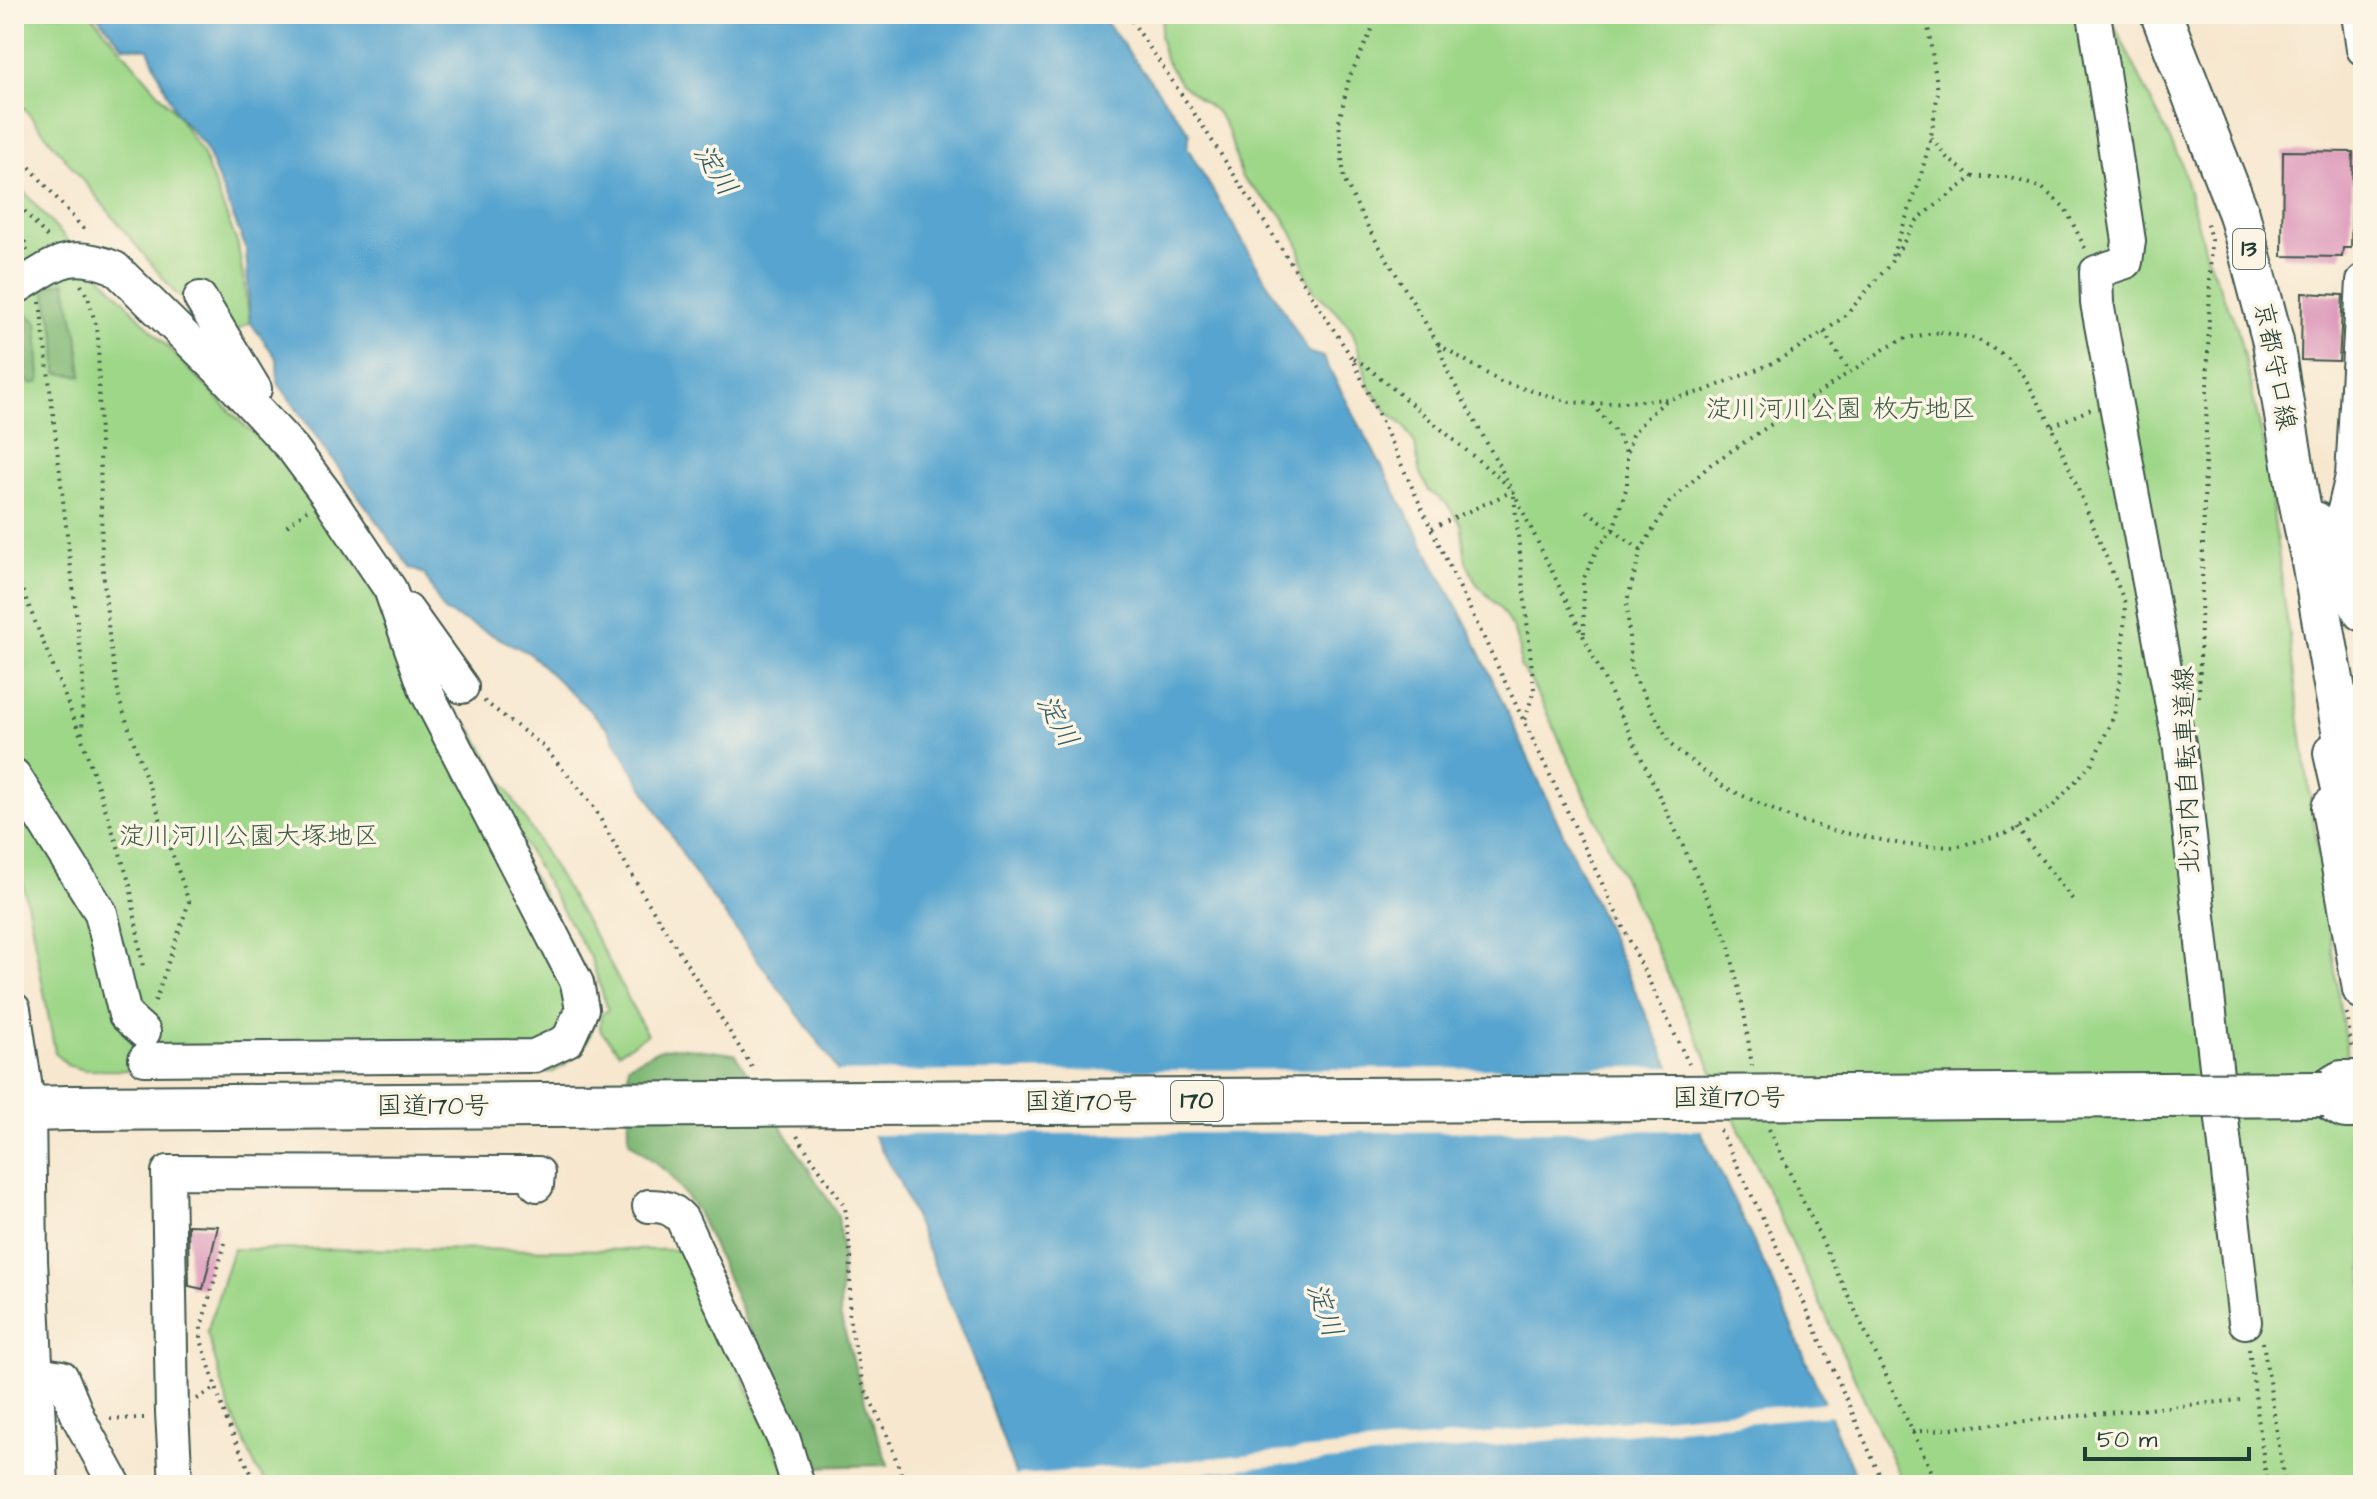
<svg xmlns="http://www.w3.org/2000/svg" width="2377" height="1499" font-family="'Architects Daughter','Klee One',sans-serif">
<rect width="100%" height="100%" fill="#fcf5e5"/>
<filter id="ink" filterUnits="userSpaceOnUse"><feTurbulence type="fractalNoise" baseFrequency=".0125" numOctaves="2"/><feDisplacementMap in="SourceGraphic" scale="16" xChannelSelector="R" yChannelSelector="G"/><feConvolveMatrix kernelMatrix="1 2 1 2 8 2 1 2 1" color-interpolation-filters="sRGB"/></filter>
<filter id="wash" filterUnits="userSpaceOnUse"><feTurbulence type="fractalNoise" baseFrequency=".006" numOctaves="4" result="noise"/><feDisplacementMap in="SourceGraphic" scale="32" xChannelSelector="R" yChannelSelector="G"/><feGaussianBlur stdDeviation="1.8" result="paint"/><feColorMatrix in="noise" values="0 0 0 0 0 0 0 0 0 0 0 0 0 0 0 0 0 1.4 0 .05"/><feComposite in="paint" operator="in"/></filter>
<g filter="url(#wash)">
<rect width="100%" height="100%" fill="#f7e7cf"/>
<g fill="#9fd789" stroke="#5f8a5e" stroke-width="2">
<path d="M14 14H91L176 113 202 153 238 245 250 322 234 332 176 294 14 96Z"/>
<path d="M1163 14H2109L2181 162 2206 255 2237 327 2265 449 2302 738 2363 1169V1485H1904L1546 711 1529 678 1520 667V650L1513 629 1500 608 1476 583 1466 561 1461 524 1446 503 1429 491 1419 471 1415 444 1404 426 1385 409 1368 385 1363 363 1352 330 1334 309 1314 291 1305 273 1298 243 1282 215 1242 178 1228 131 1218 113 1181 84 1165 59 1160 36Z"/>
<path d="M14 180 53 225 178 358 246 427 277 452 365 576 593 985C602 1024 588 1054 553 1072L85 1070 67 1065 55 1052 29 911 14 848Z"/>
<path d="M471 728 604 952 647 1035 619 1052 600 1030 601 1014 608 1010 591 959 461 736Z"/>
<path d="M233 1249 684 1250 792 1485H269L257 1470 229 1407 207 1332Z"/>
</g>
<g fill="#7fb875" stroke="#4f7a54" stroke-width="2">
<path d="M65 282 78 339 82 376 57 373 56 337 44 287Z"/>
<path d="M19 306 37 322 40 382 31 384 14 367V309Z"/>
<path d="M678 1047 735 1054 838 1215 842 1255 840 1315 866 1405 888 1465 806 1467 732 1288 697 1211 668 1173 629 1141 628 1065 658 1050Z"/>
</g>
<path fill="#56a4cf" stroke="#3a7082" stroke-width="2" d="M96 14H1100L1190 133 1187 147 1308 352 1323 357 1470 631 1666 1058 1773 1283 1859 1485H1019L980 1376 899 1181 830 1058 694 873 607 727 529 653 444 611 424 574 410 568 278 383 277 359 250 322 246 248 204 145 176 113 148 49 123 46Z"/>
<g fill="#f7e7cf">
<path d="M1675 1067 1705 1130 869 1135 833 1072Z"/>
<path d="M1828 1402 1833 1415 1063 1485H1015L1012 1476Z"/>
</g>
<g id="blocks">
<g fill="#d98fb6">
<path d="M2283 151 2353 152 2351 248H2343L2342 257 2282 256Z"/>
<path d="M2302 293 2343 295 2339 361 2301 360Z"/>
<path d="M188 1225 218 1226 203 1289 189 1286Z"/>
</g>
</g>
</g>
<g filter="url(#ink)">
<use href="#blocks" fill-opacity="0" stroke="#3f564b" stroke-width="2"/>
<g fill="none" stroke-linecap="round" stroke-linejoin="round">
<defs>
<g id="minor">
<path d="M2094 14 2129 241 2126 262 2096 272 2097 303 2180 749 2245 1322"/>
<path d="M2358 14 2363 49"/>
<path d="M14 289C55 265 67 248 115 268L219 370 293 449 327 495 390 589 426 691 577 983 582 1009 568 1040 534 1056 145 1059"/>
<path d="M200 298 255 389"/>
<path d="M2334 552 2352 476 2363 281"/>
<path d="M407 610 462 687"/>
<path d="M14 775 101 913 125 1015 144 1032"/>
<path d="M14 1009 29 1109 31 1260 42 1485"/>
<path d="M649 1206C664 1206 672 1208 682 1219L784 1440 798 1485"/>
<path d="M14 1466 21 1452 25 1403 37 1373 62 1377 79 1419 115 1485"/>
<path d="M176 1485 172 1412 168 1172 538 1173 537 1185"/>
</g>
<g id="major">
<path d="M2161 14 2239 214 2273 342 2298 495 2313 567 2344 741 2363 783"/>
<path d="M2315 522 2334 552 2363 611"/>
<path d="M2334 753 2349 819 2363 844"/>
<path d="M2332 808 2363 989"/>
</g>
<g id="highway">
<path d="M2363 1083H2342L2324 1094 2345 1106H2363"/>
<path d="M14 1113 29 1109 69 1108"/>
</g>
</defs>
<use href="#minor" stroke="#3f564b" stroke-width="36"/>
<use href="#major" stroke="#3f564b" stroke-width="44"/>
<use href="#highway" stroke="#3f564b" stroke-width="48"/>
<g stroke="#3f564b" stroke-width="4" stroke-dasharray="2 6" stroke-linecap="butt">
<path d="M1127 14 1200 122 1352 358 1431 528 1689 1064"/>
<path d="M1376 14 1371 32 1349 78 1339 122 1344 180 1369 229 1438 344 1448 372 1513 491 1609 689 1728 942 1744 1012 1752 1066"/>
<path d="M1931 138 1948 159 1973 177"/>
<path d="M14 149 87 233"/>
<path d="M14 199 49 239"/>
<path d="M14 229 25 243 27 251"/>
<path d="M1892 256 1918 186 1931 137 1938 91 1926 14"/>
<path d="M81 285 88 297 98 333 102 560 110 645 120 702 189 902 153 1007"/>
<path d="M40 302 83 672 82 735"/>
<path d="M1824 332 1850 372"/>
<path d="M1940 332 1977 339 2007 357 2025 378 2052 426 2125 603 2123 658 2114 716 2092 763 2053 806 2011 832 1955 847 1907 845 1835 831 1791 818 1724 787 1671 745 1631 671 1627 601 1641 550 1669 503 1710 465 1886 348 1906 338Z"/>
<path d="M1438 344 1501 382 1570 402 1593 404 1669 399 1704 391 1775 362 1824 332 1846 315 1890 264 1918 219 1973 177H2008L2042 188 2065 208 2085 248"/>
<path d="M1354 359 1365 365 1511 488"/>
<path d="M1593 404 1618 435 1626 452"/>
<path d="M2052 426 2091 409"/>
<path d="M1514 496 1534 689 1525 721"/>
<path d="M1587 511 1641 550"/>
<path d="M287 526 307 510"/>
<path d="M1432 528 1513 491"/>
<path d="M14 569 82 739 118 847 130 885 143 967"/>
<path d="M1584 633 1583 580 1598 547 1613 530 1627 486V454L1632 435 1648 416 1667 400"/>
<path d="M2199 697 2211 240 2206 219"/>
<path d="M484 701 543 746 592 804 641 891 755 1072"/>
<path d="M2017 828 2073 900"/>
<path d="M2347 1013 2352 1052"/>
<path d="M1769 1129 1938 1485"/>
<path d="M1720 1130 1805 1305 1884 1485"/>
<path d="M797 1136 845 1207 851 1258 849 1318 863 1385 887 1434 905 1485"/>
<path d="M225 1243 201 1327V1340L228 1425 254 1479 261 1485"/>
<path d="M2263 1342 2285 1485"/>
<path d="M2249 1349 2267 1485"/>
<path d="M197 1399 216 1388"/>
<path d="M110 1419 145 1418"/>
<path d="M1912 1432 2240 1400"/>
</g>
<use href="#minor" stroke="#fff" stroke-width="32"/>
<use href="#major" stroke="#fff" stroke-width="40"/>
<use href="#highway" stroke="#fff" stroke-width="44"/>
<defs>
<path id="highway-bridge" d="M69 1108 2324 1094"/>
</defs>
<use href="#highway-bridge" stroke="#3f564b" stroke-width="48" stroke-linecap="butt"/>
<use href="#highway-bridge" stroke="#fff" stroke-width="44"/>
</g>
</g>
<g text-anchor="middle" dominant-baseline="central" stroke-width="7" stroke-linejoin="round" paint-order="stroke">
<g fill="#fcf5e5" stroke="#617469" stroke-width="2">
<rect x="2233" y="229" width="32" height="40" rx="6"/>
<rect x="1171" y="1081" width="52" height="40" rx="6"/>
</g>
<g font-size="24" font-weight="bold" fill="#1f3d34">
<text x="2249" y="249">13</text>
<text x="1197" y="1101">170</text>
</g>
<g font-size="26" fill="#1f3d34" stroke="#fcf5e5">
<text transform="translate(2275 366) rotate(79)">京都守口線</text>
<text transform="translate(2187 770) rotate(-92)">北河内自転車道線</text>
<text x="1729" y="1098">国道170号</text>
<text x="1081" y="1102">国道170号</text>
<text x="433" y="1106">国道170号</text>
</g>
<g font-size="26" fill="#395c45" stroke="#fcf5e5">
<text x="1841" y="409">淀川河川公園 枚方地区</text>
<text x="249" y="836">淀川河川公園大塚地区</text>
</g>
<g font-size="28" font-style="italic" fill="#305c62" stroke="#fcf5e5">
<text transform="translate(715 170) rotate(57)">淀川</text>
<text transform="translate(1057 721) rotate(61)">淀川</text>
<text transform="translate(1324 1310) rotate(70)">淀川</text>
</g>
</g>
<rect width="2377" height="1499" fill="none" stroke="#fcf5e5" stroke-width="48"/>
<path d="M2085 1447v12h164v-12" fill="none" stroke="#1f3d34" stroke-width="4"/>
<text x="2097" y="1447" font-size="24" fill="#1f3d34" stroke="#fcf5e5" stroke-width="6" paint-order="stroke">50 m</text>
</svg>
